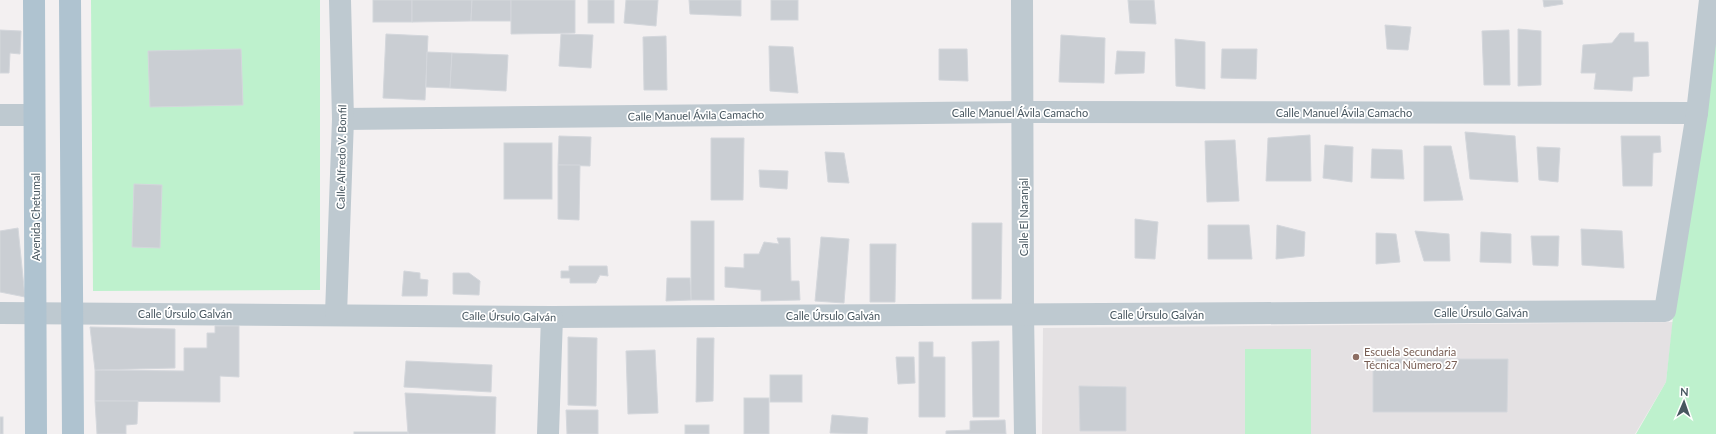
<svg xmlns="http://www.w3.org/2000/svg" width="1716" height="434" font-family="Lato,sans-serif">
<rect width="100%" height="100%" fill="#f3f0f1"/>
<path fill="#e4e1e3" d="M1673 322 1666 382 1635 434H1042L1043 328Z"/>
<g fill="#bef1cd">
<path d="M91 0H320V290L93 291Z"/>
<path d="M1707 0H1716V434H1636L1666 382Z"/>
<rect x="1245" y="349" width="66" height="85"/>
</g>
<g fill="#caced3" stroke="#d4d7dc">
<rect x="373" y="0" width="39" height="22"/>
<path d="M412 0H472L471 21 412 22Z"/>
<path d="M472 0H511V21H471Z"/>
<path d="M511 0H575V33L511 34Z"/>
<rect x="588" y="0" width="26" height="23"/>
<path d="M626 0H658L656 26 624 23Z"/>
<path d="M689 0H741V16L690 14Z"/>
<rect x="771" y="0" width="27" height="20"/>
<path d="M1128 0H1154L1156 24 1130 23Z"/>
<path d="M1543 0H1562L1563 4 1544 7Z"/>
<path d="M1385 25 1411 27 1408 50 1387 49Z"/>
<path d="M1518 29 1541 31V85L1518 86Z"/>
<path d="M0 30 21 31 20 54 10 53 9 73H0Z"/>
<path d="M1509 30 1510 85H1484L1482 31Z"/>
<path d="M1620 33H1634V42H1648L1649 76 1633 77 1632 91 1594 89 1596 73H1581L1583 45 1612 43Z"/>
<path d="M386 34 428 36 425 100 383 98Z"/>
<path d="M561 34 593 35 591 68 559 66Z"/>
<path d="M1061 35 1105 38 1104 83 1059 82Z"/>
<path d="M666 36 667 90H644L643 37Z"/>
<path d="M1175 39 1205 42V89L1176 86Z"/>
<path d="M769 46 793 47 798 93 770 91Z"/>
<path d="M241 49 243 105 150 107 148 51Z"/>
<path d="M939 49H967L968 81 939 80Z"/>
<path d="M1222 49H1257L1256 79 1221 78Z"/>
<path d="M1117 51 1145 52 1144 73 1115 74Z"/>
<path d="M427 52 452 53 450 88 426 87Z"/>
<path d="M452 53 508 55 506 91 450 88Z"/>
<path d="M1465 132 1515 136 1518 182 1470 179Z"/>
<path d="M1310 135 1311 181H1266L1268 138Z"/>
<path d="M559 136 591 137 590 166 558 165Z"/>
<path d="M1621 136H1660L1661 152 1653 153 1652 186H1623Z"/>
<path d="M711 138H744L743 200H711Z"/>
<path d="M1235 140 1239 201 1207 202 1205 141Z"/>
<rect x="504" y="143" width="48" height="56"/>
<path d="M1325 145 1353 147 1352 182 1323 178Z"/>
<path d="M1424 146H1451L1463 200 1424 201Z"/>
<path d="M1537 147 1560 148 1558 182 1539 180Z"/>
<path d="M1372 149 1402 150 1404 179 1371 178Z"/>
<path d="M825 152 844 153 849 183 828 182Z"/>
<path d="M558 165H580L579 220 558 219Z"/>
<path d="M759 170 788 171 787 189 760 187Z"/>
<path d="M134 184 162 185 160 248 132 247Z"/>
<path d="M1135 219 1158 222 1155 259 1135 258Z"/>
<rect x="691" y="221" width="23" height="79"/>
<path d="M972 223H1002L1001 299H972Z"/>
<path d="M1208 225H1249L1252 259H1208Z"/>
<path d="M1277 225 1305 232 1304 256 1276 259Z"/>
<path d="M18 228 25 297 0 292V231Z"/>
<path d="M1581 229 1622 231 1624 268 1582 265Z"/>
<path d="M1415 231 1449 234 1450 261H1424Z"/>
<path d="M1481 232 1511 234V263L1480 262Z"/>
<path d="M1376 233 1396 234 1400 262 1376 264Z"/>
<path d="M1531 236H1559L1558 266 1533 265Z"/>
<path d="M821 237 849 239 844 303 815 301Z"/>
<path d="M777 238H790L791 281H799L800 300 761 301V290L725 287V267L744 268V254H759L764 242 779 244Z"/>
<path d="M870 244H896L895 302H870Z"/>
<path d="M569 266H607L608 276 600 275 596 283H570V278H561V271H569Z"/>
<path d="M404 271 420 273V279L428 280 427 296H402Z"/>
<path d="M453 273H469L480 281 479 295 453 294Z"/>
<path d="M667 278H690L691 300 666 301Z"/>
<path d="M215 326H239V377L220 376V402L95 401V370L184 371V348H207V333H215Z"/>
<path d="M90 327 175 329V368L95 370Z"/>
<path d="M568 337 597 338 596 406 568 405Z"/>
<path d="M697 338H714L713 401 696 402Z"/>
<path d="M999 341V417H973L972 342Z"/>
<path d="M919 342H933V357H945V417H919Z"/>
<path d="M655 350 658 413 628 414 626 351Z"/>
<path d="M896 357H914L915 383 898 384Z"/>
<path d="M1373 359H1508L1507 412H1373Z"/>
<path d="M406 361 492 365 491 392 404 387Z"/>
<rect x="770" y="375" width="32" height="27"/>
<path d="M1079 386 1126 387V431H1080Z"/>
<path d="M405 393 496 397 495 434H408Z"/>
<rect x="744" y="398" width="25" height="36"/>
<path d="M95 401H138L137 424 126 425V434H97Z"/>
<path d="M566 410H598V434H567Z"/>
<path d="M832 415 868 418 867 434 830 433Z"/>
<rect x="0" y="417" width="3" height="17"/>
<path d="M1005 420 1006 434H946V431L970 430V421Z"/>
<rect x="685" y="425" width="24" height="9"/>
<rect x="354" y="432" width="54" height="2"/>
</g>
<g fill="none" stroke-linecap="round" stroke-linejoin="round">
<g stroke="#bec9d0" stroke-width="22">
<path d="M1022 0 1023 314 1025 434"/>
<path d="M0 115H34"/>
<path d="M343 119 1022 112 1697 113"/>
<path d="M0 313 552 317 1665 311 1697 113 1710 0"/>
<path d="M336 314 343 119 340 0"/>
<path d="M548 434 552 317"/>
</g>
<g stroke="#afc3d0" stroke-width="22">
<path d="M34 0 36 434"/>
<path d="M70 0 73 434"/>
</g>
</g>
<circle fill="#8d6e63" stroke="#fff" stroke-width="1.5" cx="1356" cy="357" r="4"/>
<g text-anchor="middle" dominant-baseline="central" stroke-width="3.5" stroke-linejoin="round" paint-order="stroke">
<g font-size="11" fill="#47565f" stroke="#fff">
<text x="1020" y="112">Calle Manuel Ávila Camacho</text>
<text x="1344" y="112">Calle Manuel Ávila Camacho</text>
<text transform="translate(696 115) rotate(-1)">Calle Manuel Ávila Camacho</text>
<text transform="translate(341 157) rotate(-89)">Calle Alfredo V. Bonfil</text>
<text transform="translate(35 217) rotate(-90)">Avenida Chetumal</text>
<text transform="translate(1023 217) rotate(-90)">Calle El Naranjal</text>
<text x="1481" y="312">Calle Úrsulo Galván</text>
<text x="185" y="313">Calle Úrsulo Galván</text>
<text x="1157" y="314">Calle Úrsulo Galván</text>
<text x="833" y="315">Calle Úrsulo Galván</text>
<text transform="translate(509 316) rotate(1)">Calle Úrsulo Galván</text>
</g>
<g font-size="11" fill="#785e54" stroke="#fff" text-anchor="start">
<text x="1364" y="351">Escuela Secundaria<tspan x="1364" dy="13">Técnica Número 27</tspan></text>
</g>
</g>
<g transform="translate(1684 402) rotate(2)" stroke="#ffffff" stroke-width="3" paint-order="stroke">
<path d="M0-3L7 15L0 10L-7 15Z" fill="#47565f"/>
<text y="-6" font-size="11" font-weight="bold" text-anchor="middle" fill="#47565f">N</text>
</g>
</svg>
